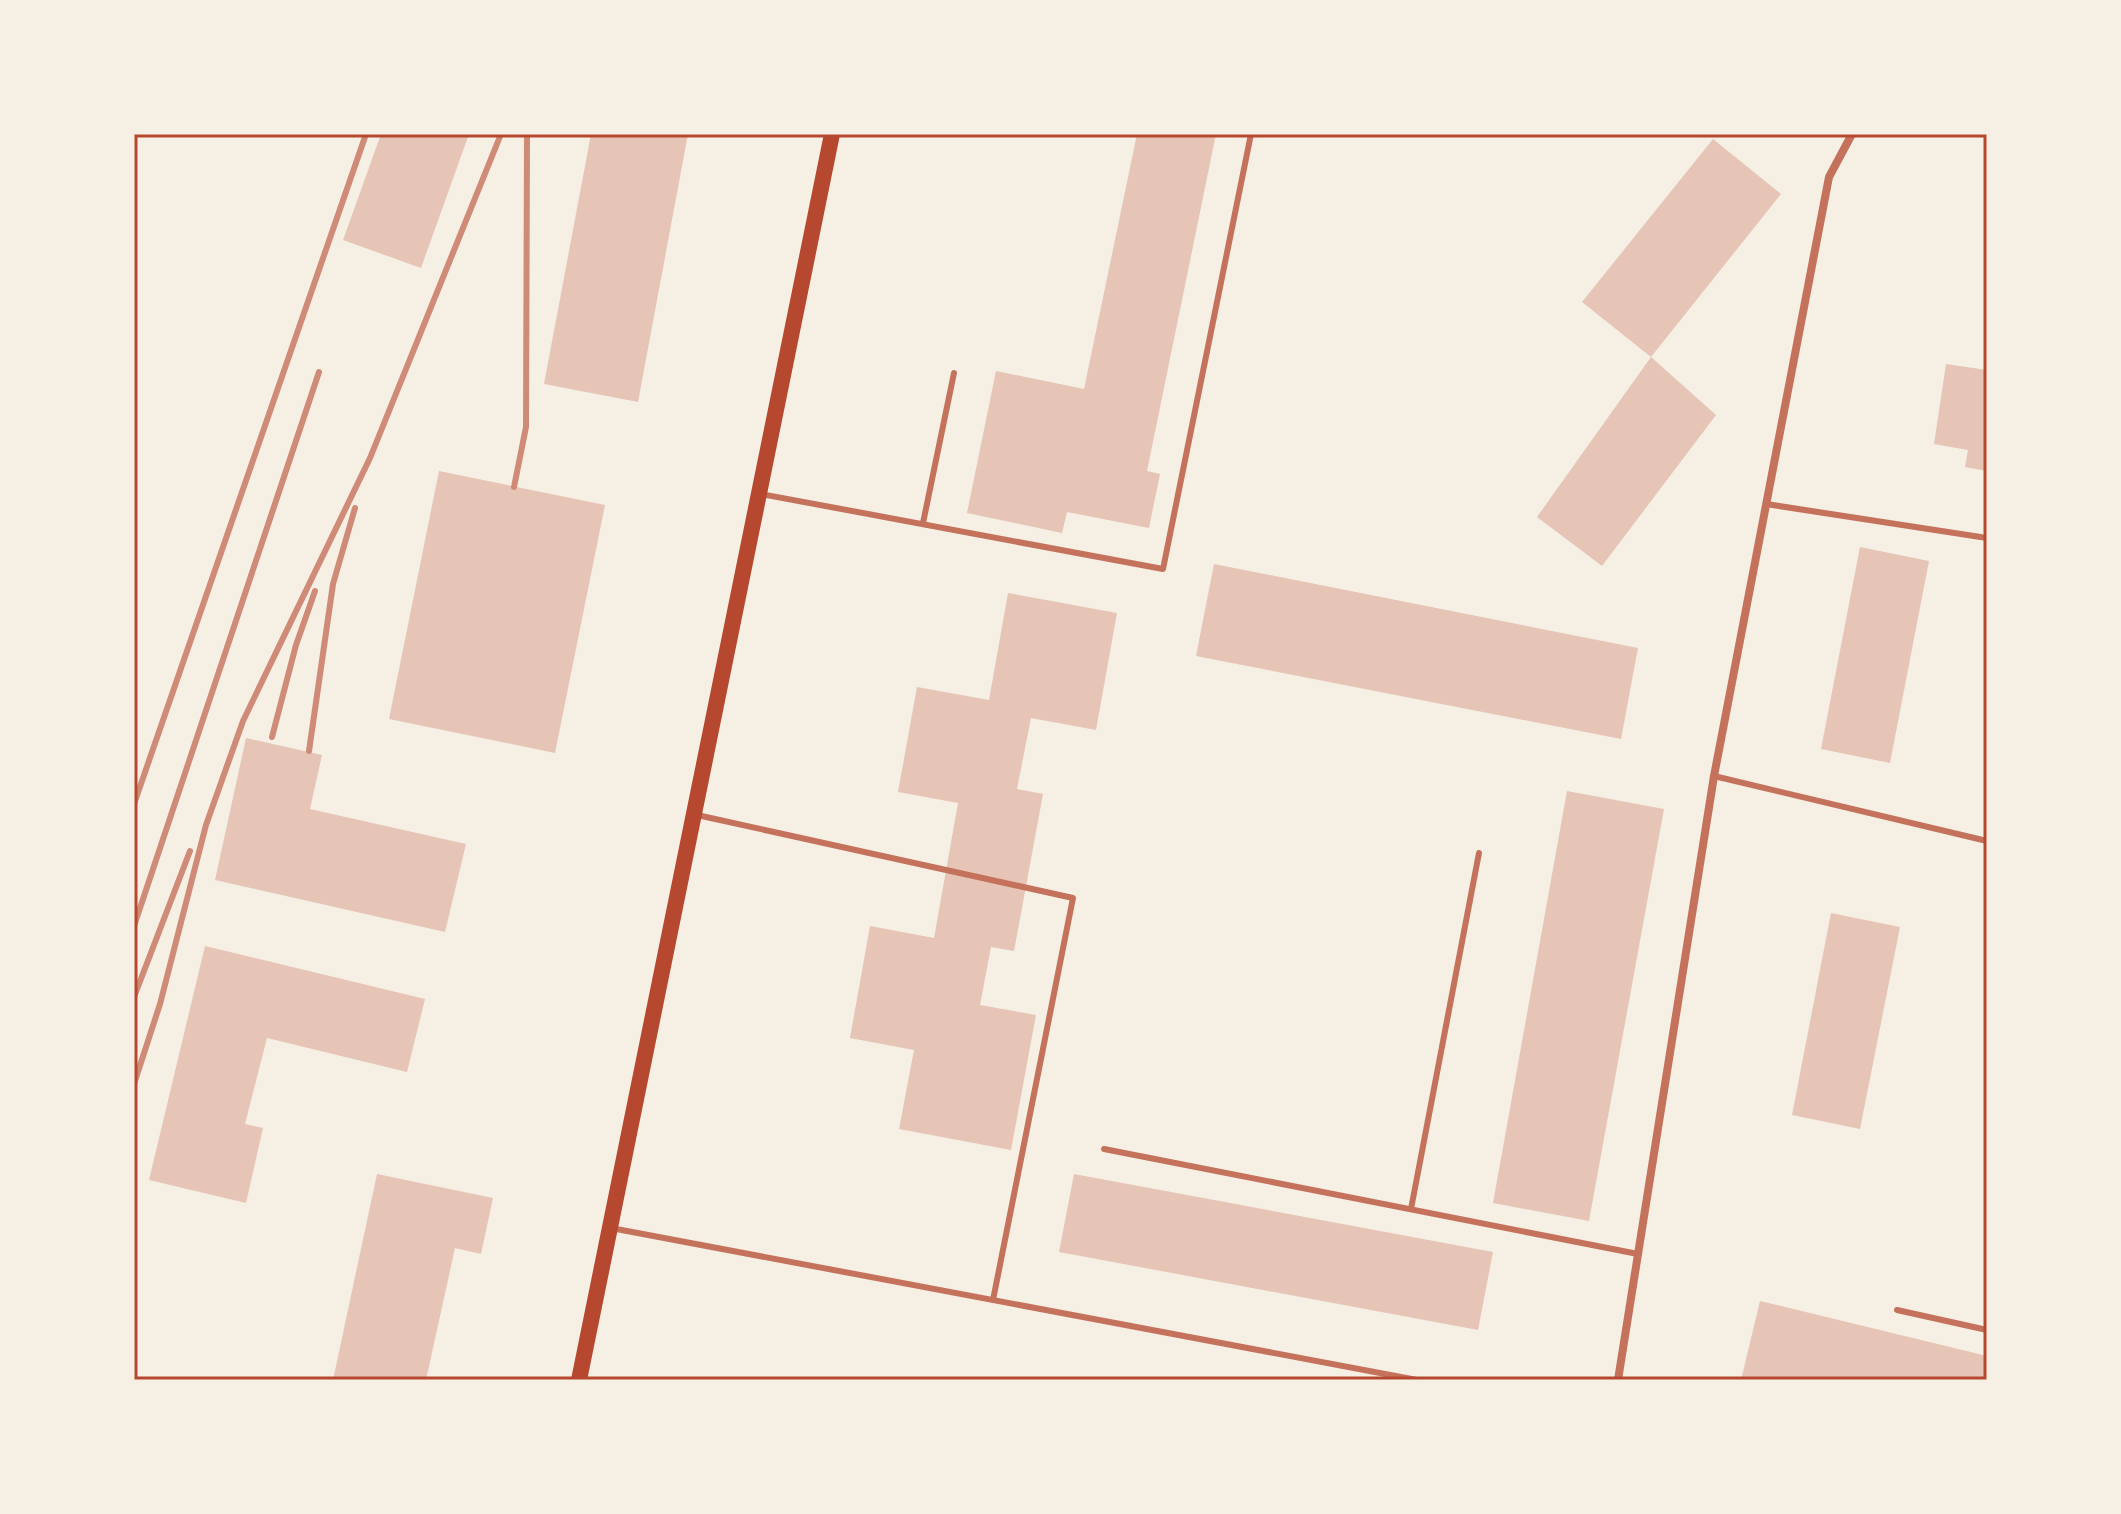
<svg xmlns="http://www.w3.org/2000/svg" width="2121" height="1514" font-family="Mulish,sans-serif">
<rect width="100%" height="100%" fill="#f6efe4"/>
<g fill="#e6c5b7">
<path d="M381 134H469L421 268 343 240Z"/>
<path d="M591 134H688L638 402 544 384Z"/>
<path d="M1137 134H1216L1147 471 1160 474 1149 528 1067 512 1062 533 967 513 996 371 1084 389Z"/>
<path d="M1713 139 1781 194 1651 357 1582 302Z"/>
<path d="M1651 357 1716 415 1602 566 1537 517Z"/>
<path d="M1946 364 1987 370V471L1965 467 1968 450 1934 444Z"/>
<path d="M439 471 605 505 555 753 389 719Z"/>
<path d="M1860 547 1929 561 1890 763 1821 749Z"/>
<path d="M1214 564 1638 648 1621 739 1196 656Z"/>
<path d="M1008 593 1117 613 1096 730 1031 718 1017 789 1043 794 1014 951 991 947 980 1005 1036 1015 1011 1150 899 1129 914 1050 850 1038 870 926 934 938 958 803 898 792 917 687 989 700Z"/>
<path d="M246 738 322 755 310 809 466 844 445 932 215 880Z"/>
<path d="M1567 791 1664 809 1589 1221 1493 1203Z"/>
<path d="M1831 913 1900 927 1860 1129 1792 1115Z"/>
<path d="M205 946 425 999 407 1072 267 1038 245 1124 263 1128 246 1203 149 1180Z"/>
<path d="M377 1174 493 1198 481 1254 455 1248 426 1380H333Z"/>
<path d="M1074 1174 1493 1252 1478 1330 1059 1252Z"/>
<path d="M1760 1301 1987 1356V1380H1741Z"/>
</g>
<g fill="none" stroke-linecap="round" stroke-linejoin="round">
<g stroke="#c5725c" stroke-width="6">
<path d="M761 494 1163 569 1251 134"/>
<path d="M1766 504 1987 538"/>
<path d="M923 523 954 373"/>
<path d="M1714 776 1987 841"/>
<path d="M697 815 1073 898 993 1300"/>
<path d="M1104 1149 1638 1254"/>
<path d="M1411 1209 1479 853"/>
<path d="M611 1228 1417 1380"/>
<path d="M1897 1310 1987 1330"/>
</g>
<path stroke="#c5725c" stroke-width="8" d="M1618 1380 1714 776 1829 177 1852 134"/>
<path stroke="#b5482f" stroke-width="16" d="M579 1380 832 134"/>
<g stroke="#cf8b77" stroke-width="6">
<path d="M514 487 526 427 527 134"/>
<path d="M272 737 296 645 315 591"/>
<path d="M309 751 333 584 355 508"/>
<path d="M134 804 366 134"/>
<path d="M134 926 319 372"/>
<path d="M134 997 190 851"/>
<path d="M134 1084 160 1004 206 825 243 721 370 458 501 134"/>
</g>
</g>
<rect width="2121" height="1514" fill="none" stroke="#f6efe4" stroke-width="272"/>
<rect x="136" y="136" width="1849" height="1242" fill="none" stroke="#b5482f" stroke-width="3"/>
</svg>
